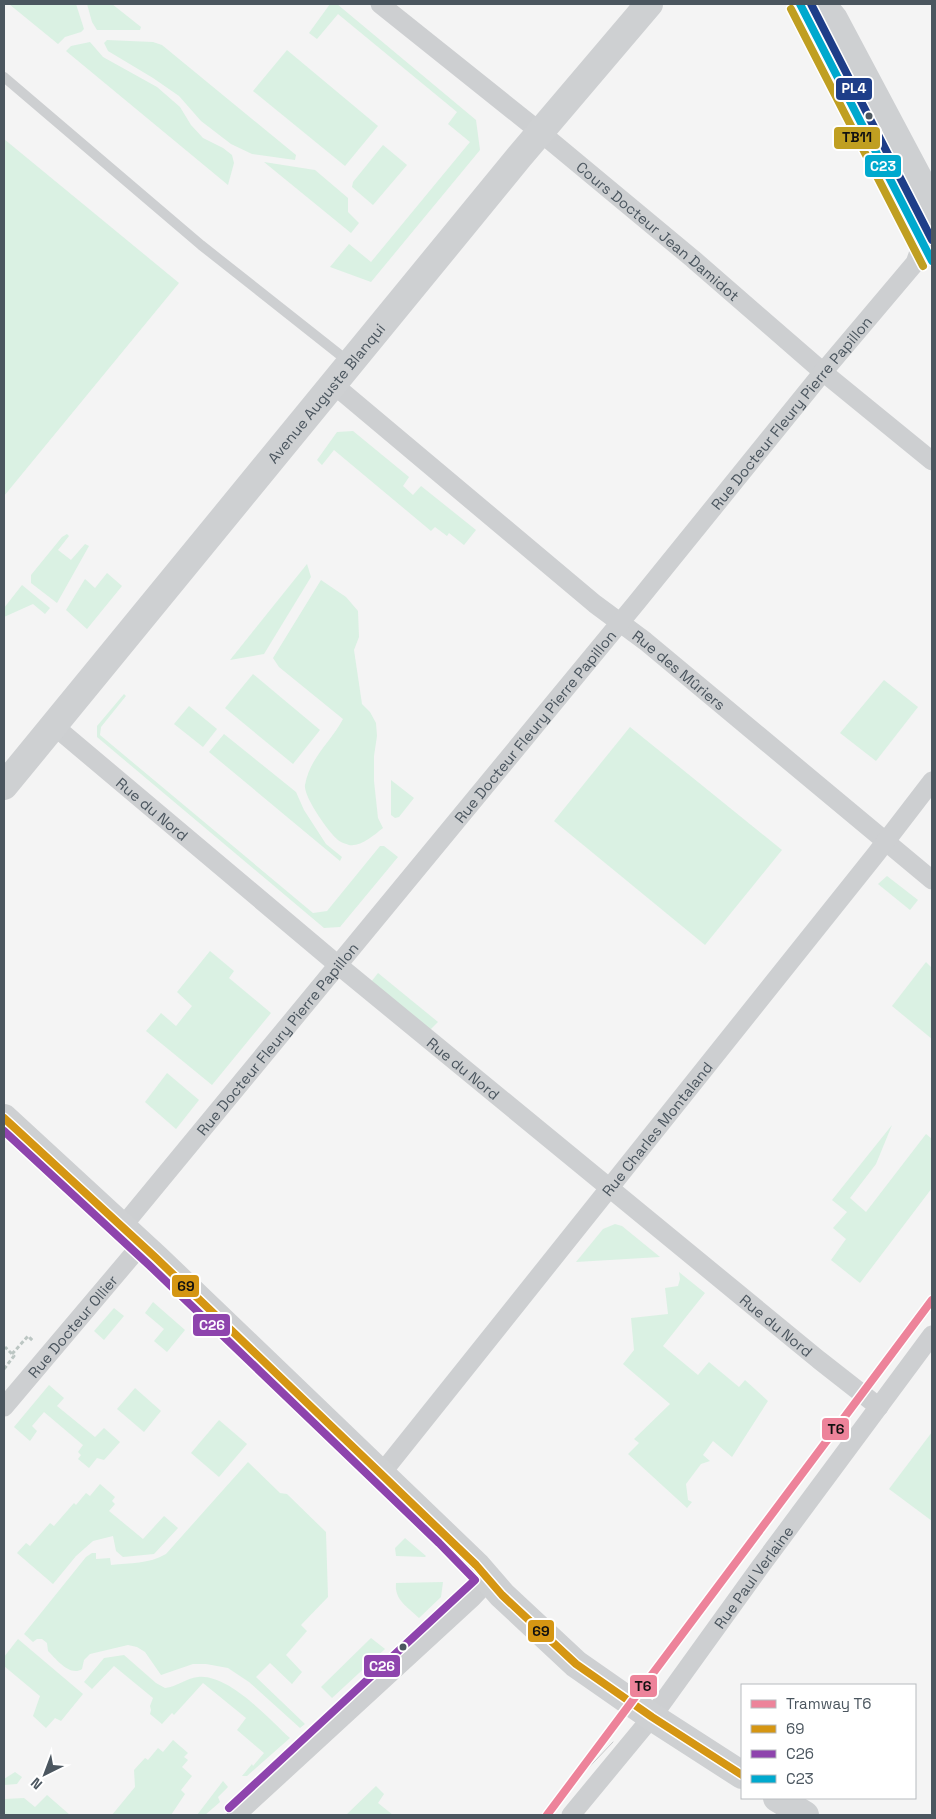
<svg xmlns="http://www.w3.org/2000/svg" width="936" height="1819" font-family="'Space Grotesk',sans-serif">
<rect width="100%" height="100%" fill="#f4f4f4"/>
<g fill="#daf1e3">
<path d="M9 4H76L84 29 81 32 65 37 58 44Z"/>
<path d="M87 4H112L141 27 140 30H97L92 22Z"/>
<path d="M330 4H337L476 120 480 150 371 282 330 267 349 244 371 262 470 142 448 124 457 112 338 14 317 39 309 33Z"/>
<path d="M107 40 153 42 162 45 296 155 295 160 252 154 231 144 201 121 179 96 153 78 108 51 104 43Z"/>
<path d="M90 42 103 57 157 87 180 107 191 125 203 138 223 148 232 155 234 163 228 185 66 51 71 46Z"/>
<path d="M287 50 378 126 345 166 253 91Z"/>
<path d="M4 139 179 283 4 496Z"/>
<path d="M383 145 407 165 373 205 352 187 353 182Z"/>
<path d="M264 162 315 170 348 198V212L359 223 351 233Z"/>
<path d="M353 431 409 477 403 486 413 495 421 486 476 530 464 545 449 533 447 536 435 527 431 531 334 450 322 465 317 460 337 432Z"/>
<path d="M67 534 69 536 58 550 71 560 85 544 89 546 57 603 31 583V575L62 537Z"/>
<path d="M307 564 311 577 264 654 230 660Z"/>
<path d="M107 573 122 586 87 629 66 610 85 579 95 588Z"/>
<path d="M321 580 346 597 358 611 359 637 354 650 362 704 370 712 376 723 377 736 374 756V781L378 818 383 828C374 835 361 847 349 845 346 844 340 842 338 840 329 833 303 796 305 785 310 757 331 742 343 719L279 667 273 658Z"/>
<path d="M22 585 50 608 45 614 33 604 4 617V608Z"/>
<path d="M253 674 320 730 293 764 225 708Z"/>
<path d="M884 680 918 707 876 761 840 733Z"/>
<path d="M124 694 126 696 101 727 100 735 313 913 327 911 380 846H384L398 857 340 927 324 928 97 737V726Z"/>
<path d="M189 706 217 729 203 747 174 724Z"/>
<path d="M630 727 782 850 705 945 554 821Z"/>
<path d="M224 734 296 792 304 810 326 844 342 857 340 861 209 752Z"/>
<path d="M391 780 414 798 399 817 395 818 391 815Z"/>
<path d="M887 876 918 900 910 910 878 884Z"/>
<path d="M210 951 234 971 229 978 271 1013 212 1085 146 1031 161 1013 176 1026 192 1006 177 992Z"/>
<path d="M926 962 932 968V1039L892 1006Z"/>
<path d="M378 973 438 1022 430 1030 371 982Z"/>
<path d="M167 1073 199 1100 176 1129 145 1102Z"/>
<path d="M892 1125 876 1164 850 1198 866 1212 926 1134 932 1139V1188L860 1283 831 1260 846 1239 833 1228 847 1212 832 1200Z"/>
<path d="M615 1224 622 1226 660 1257 576 1262 603 1229Z"/>
<path d="M679 1272 705 1293 663 1346 698 1375 709 1362 739 1387 745 1380 768 1401 732 1457 713 1441 703 1455 710 1461 701 1464 686 1484 688 1500 692 1502 687 1508 628 1454 639 1443 634 1439 670 1404 623 1364 634 1350 631 1318 668 1314 665 1288 678 1286 680 1279Z"/>
<path d="M153 1302 185 1330 167 1352 154 1341 164 1329 145 1313Z"/>
<path d="M114 1308 124 1316 104 1340 94 1331Z"/>
<path d="M49 1385 64 1398 57 1406 95 1437 104 1428 120 1442 104 1460 97 1458 89 1468 78 1459 81 1455 78 1452 83 1445 44 1412 32 1426 37 1431 30 1441 14 1427Z"/>
<path d="M135 1388 161 1411 144 1432 117 1409Z"/>
<path d="M219 1420 247 1444 219 1477 191 1453Z"/>
<path d="M932 1432V1521L889 1489Z"/>
<path d="M248 1462 280 1493 287 1494 326 1532 328 1597 301 1625 307 1631 286 1655 302 1672 292 1684 270 1663 256 1677 305 1724 300 1728 249 1682 228 1668 206 1664H193L161 1675 145 1652 137 1647 128 1645 90 1654 84 1660 82 1669C70 1677 56 1659 48 1651L47 1643 42 1639H37L33 1642 24 1634 86 1557 92 1553H96V1559L110 1558 111 1565C130 1563 149 1564 166 1554Z"/>
<path d="M100 1484 115 1497 112 1501 115 1504 109 1511 143 1539 164 1516 178 1528 154 1554 123 1557 116 1551 113 1536 93 1541 76 1556 53 1584 17 1553 26 1543 30 1546 50 1523 54 1526 74 1503 76 1505 86 1493 90 1496Z"/>
<path d="M405 1538 426 1556 425 1557 396 1556 395 1548Z"/>
<path d="M443 1582 441 1597 419 1618C408 1607 394 1600 396 1583Z"/>
<path d="M371 1638 385 1649 332 1698 321 1687Z"/>
<path d="M18 1639 83 1694 61 1721 55 1718 46 1728 33 1716 40 1696 4 1666V1657Z"/>
<path d="M124 1655 156 1683 165 1688C177 1687 186 1678 198 1677 229 1674 268 1718 290 1738L247 1776H242L252 1764 253 1766 264 1753 237 1730 246 1718 203 1683 174 1715 172 1713 162 1724 150 1714 151 1710 150 1706 153 1698 114 1666 92 1689 84 1682 104 1658Z"/>
<path d="M173 1740 188 1753 184 1757 188 1760 182 1767 192 1776 181 1790 185 1794 171 1815H112L135 1787 134 1770 145 1758 148 1760 158 1748 163 1752Z"/>
<path d="M15 1772 22 1777 17 1784 4 1785V1779Z"/>
<path d="M223 1781 228 1787 218 1797 220 1802 205 1815H197Z"/>
<path d="M376 1786 384 1794 378 1803 393 1815H346Z"/>
<path d="M47 1795 70 1815H4V1799L24 1798 35 1807Z"/>
</g>
<g fill="none" stroke-linecap="round" stroke-linejoin="round">
<g stroke="#bcc6c3" stroke-width="3" stroke-dasharray="4 2.5" stroke-linecap="butt">
<path d="M12 1354 28 1336 33 1341"/>
<path d="M4 1369 14 1356 5 1347"/>
</g>
<g stroke="#cdcfd1" stroke-width="10">
<path d="M800 4 932 261"/>
<path d="M4 77 201 245 349 362"/>
</g>
<g stroke="#cdcfd1" stroke-width="19">
<path id="s1" d="M380 4 540 132 693 259 823 372 932 461"/>
<path id="s2" d="M333 384 595 604 645 641 932 880"/>
<path id="s3" d="M53 725 338 965 819 1360 879 1407"/>
<path id="s4" d="M122 1227 637 602 823 372 915 263 932 216"/>
<path id="s5" d="M4 1407 141 1245"/>
<path id="s6" d="M381 1474 876 854 932 781"/>
<path d="M236 1815 472 1598 489 1580"/>
<path id="s7" d="M571 1815 652 1717 760 1567 932 1335"/>
</g>
<g stroke="#ced0d2" stroke-width="28">
<path d="M822 4 834 19 919 179 932 223"/>
<path id="s8" d="M4 786 519 157 649 4"/>
<path d="M4 1118 156 1258 476 1565 502 1595 576 1664 652 1717 742 1775"/>
<path d="M777 1798 805 1815"/>
</g>
<path stroke="#c8cacb" stroke-width="1" d="M556 1802 613 1742"/>
<defs>
<path id="bus-1" d="M4 1118 156 1258 476 1565 502 1595 576 1664 652 1717 742 1775"/>
<path id="bus-2" d="M4 1131 149 1265 439 1543 475 1580 229 1808"/>
<path id="bus-3" d="M800 4 932 261"/>
<path id="bus-4" d="M791 9 923 266"/>
<path id="bus-5" d="M811 4 932 240"/>
</defs>
<use href="#bus-1" stroke="#fff" stroke-width="11"/>
<use href="#bus-2" stroke="#fff" stroke-width="11"/>
<use href="#bus-3" stroke="#fff" stroke-width="11"/>
<use href="#bus-4" stroke="#fff" stroke-width="11"/>
<use href="#bus-5" stroke="#fff" stroke-width="11"/>
<use href="#bus-1" stroke="#d59613" stroke-width="8"/>
<use href="#bus-2" stroke="#8e44ad" stroke-width="8"/>
<use href="#bus-3" stroke="#00a9ce" stroke-width="8"/>
<use href="#bus-4" stroke="#c09f21" stroke-width="8"/>
<use href="#bus-5" stroke="#1e3e89" stroke-width="8"/>
<defs>
<path id="tram-1" d="M547 1815 932 1300"/>
</defs>
<use href="#tram-1" stroke="#fff" stroke-width="11"/>
<use href="#tram-1" stroke="#ed839a" stroke-width="8"/>
</g>
<g fill="#4b565f" stroke="#fff" stroke-width="2">
<circle cx="869" cy="116" r="4.5"/>
<circle cx="403" cy="1647" r="4.5"/>
</g>
<g text-anchor="middle" dominant-baseline="central" stroke-width="5" stroke-linejoin="round" paint-order="stroke">
<g font-size="15" fill="#4b565f" stroke="#fff">
<text stroke="none"><textPath href="#s1" startOffset="359">Cours Docteur Jean Damidot</textPath></text>
<text stroke="none"><textPath href="#s8" startOffset="508">Avenue Auguste Blanqui</textPath></text>
<text stroke="none"><textPath href="#s4" startOffset="1054">Rue Docteur Fleury Pierre Papillon</textPath></text>
<text stroke="none"><textPath href="#s2" startOffset="449">Rue des Mûriers</textPath></text>
<text stroke="none"><textPath href="#s4" startOffset="649">Rue Docteur Fleury Pierre Papillon</textPath></text>
<text stroke="none"><textPath href="#s3" startOffset="130">Rue du Nord</textPath></text>
<text stroke="none"><textPath href="#s4" startOffset="244">Rue Docteur Fleury Pierre Papillon</textPath></text>
<text stroke="none"><textPath href="#s3" startOffset="535">Rue du Nord</textPath></text>
<text stroke="none"><textPath href="#s6" startOffset="442">Rue Charles Montaland</textPath></text>
<text stroke="none"><textPath href="#s3" startOffset="940">Rue du Nord</textPath></text>
<text stroke="none"><textPath href="#s5" startOffset="106">Rue Docteur Ollier</textPath></text>
<text stroke="none"><textPath href="#s7" startOffset="300">Rue Paul Verlaine</textPath></text>
</g>
</g>
<g stroke="#fff" stroke-width="2">
<rect x="835" y="77" width="38" height="24" rx="5" fill="#1e3e89"/>
<rect x="833" y="126" width="48" height="24" rx="5" fill="#c09f21"/>
<rect x="864" y="154" width="38" height="24" rx="5" fill="#00a9ce"/>
<rect x="171" y="1274" width="29" height="24" rx="5" fill="#d59613"/>
<rect x="192" y="1313" width="39" height="24" rx="5" fill="#8e44ad"/>
<rect x="821" y="1417" width="29" height="24" rx="5" fill="#ed839a"/>
<rect x="527" y="1619" width="28" height="24" rx="5" fill="#d59613"/>
<rect x="363" y="1654" width="38" height="24" rx="5" fill="#8e44ad"/>
<rect x="629" y="1674" width="29" height="24" rx="5" fill="#ed839a"/>
</g>
<g font-size="14" text-anchor="middle" font-weight="bold" fill="#fff">
<text x="854" y="93">PL4</text>
<text x="883" y="171">C23</text>
<text x="212" y="1330">C26</text>
<text x="382" y="1671">C26</text>
</g>
<g font-size="14" text-anchor="middle" font-weight="bold" fill="#111">
<text x="857" y="142">TB11</text>
<text x="186" y="1291">69</text>
<text x="836" y="1434">T6</text>
<text x="541" y="1636">69</text>
<text x="643" y="1691">T6</text>
</g>
<rect width="936" height="1819" fill="none" stroke="#4b565f" stroke-width="10"/>
<rect x="741" y="1684" width="175" height="115" fill="#ffffff" stroke="#b7bbbf"/>
<rect x="751" y="1700" width="25" height="8" fill="#ed839a" stroke="#b7bbbf"/>
<text x="786" y="1709" font-size="15" fill="#4b565f">Tramway T6</text>
<rect x="751" y="1725" width="25" height="8" fill="#d59613" stroke="#b7bbbf"/>
<text x="786" y="1734" font-size="15" fill="#4b565f">69</text>
<rect x="751" y="1750" width="25" height="8" fill="#8e44ad" stroke="#b7bbbf"/>
<text x="786" y="1759" font-size="15" fill="#4b565f">C26</text>
<rect x="751" y="1775" width="25" height="8" fill="#00a9ce" stroke="#b7bbbf"/>
<text x="786" y="1784" font-size="15" fill="#4b565f">C23</text>
<g transform="translate(45 1774) rotate(222)" stroke="#ffffff" stroke-width="4" paint-order="stroke">
<path d="M0-4L9 19L0 12L-9 19Z" fill="#4b565f"/>
<text y="-8" font-size="14" font-weight="bold" text-anchor="middle" fill="#4b565f">N</text>
</g>
</svg>
